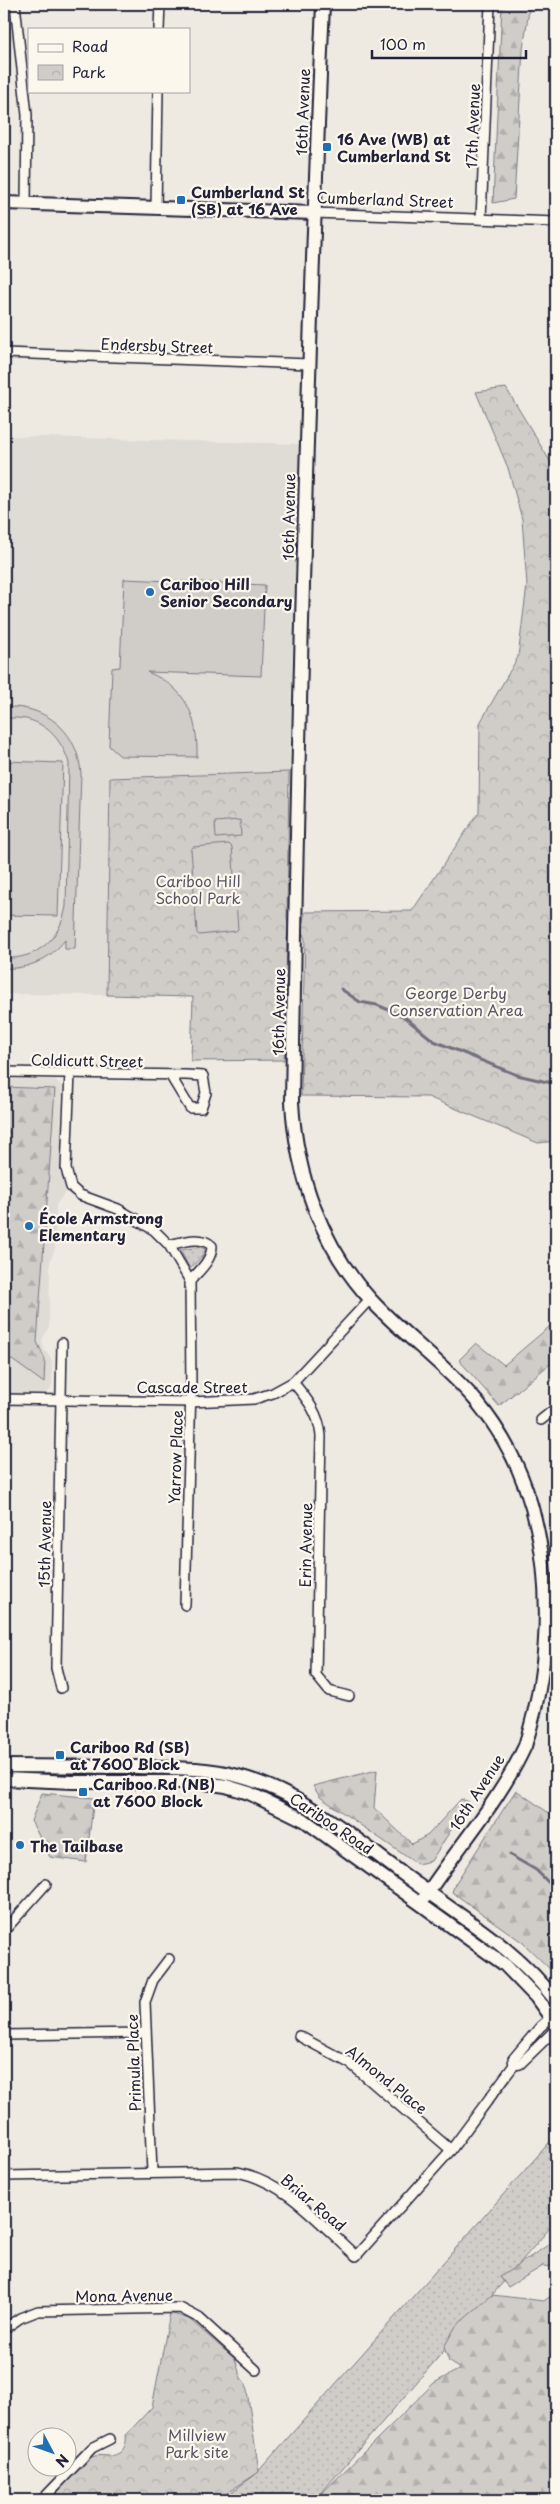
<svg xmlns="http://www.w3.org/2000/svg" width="560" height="2504" font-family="'Playpen Sans',sans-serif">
<defs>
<pattern id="grass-dots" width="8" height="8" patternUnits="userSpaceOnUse" patternTransform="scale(1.25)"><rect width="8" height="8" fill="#d0cdc9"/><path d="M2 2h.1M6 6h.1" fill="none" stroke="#b2b0ae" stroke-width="1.8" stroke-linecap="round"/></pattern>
<pattern id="forest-firs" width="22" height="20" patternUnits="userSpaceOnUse" patternTransform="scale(1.25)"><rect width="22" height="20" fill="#d0cdc9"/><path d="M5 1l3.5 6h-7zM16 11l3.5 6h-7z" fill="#b2b0ae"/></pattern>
<pattern id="park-crowns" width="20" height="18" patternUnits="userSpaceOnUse" patternTransform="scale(1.25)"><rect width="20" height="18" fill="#d0cdc9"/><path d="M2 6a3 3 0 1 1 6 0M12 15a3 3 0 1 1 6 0" fill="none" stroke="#b2b0ae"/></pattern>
</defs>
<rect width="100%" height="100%" fill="#eeeae2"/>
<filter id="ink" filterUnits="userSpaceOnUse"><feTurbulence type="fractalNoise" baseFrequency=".02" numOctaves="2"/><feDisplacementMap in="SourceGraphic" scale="10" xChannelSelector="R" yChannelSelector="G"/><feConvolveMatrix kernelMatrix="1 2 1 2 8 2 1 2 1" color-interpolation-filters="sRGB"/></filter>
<g filter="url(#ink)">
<g fill="#dfdbd5">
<path d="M4 436 299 444 289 772 110 778 107 995 4 994Z"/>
<path d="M4 1079 54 1080 62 1086 60 1174 66 1191 56 1205 55 1248 50 1262 49 1327 42 1340 44 1349 52 1360V1384L50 1390 43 1393H4Z"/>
</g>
<g fill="url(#grass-dots)" stroke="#797882">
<path d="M201 1247 205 1249V1253L190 1269 180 1250Z"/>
<path d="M556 2135V2221L315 2500H221L255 2475Z"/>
</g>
<g fill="url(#forest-firs)" stroke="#797882">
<path d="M502 4H530L523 49 514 199 493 203Z"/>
<path d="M4 1087 55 1089 37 1342 45 1359 44 1383 4 1354Z"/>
<path d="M556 1321V1359L499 1406 459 1360 476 1343 504 1365Z"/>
<path d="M377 1770 374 1808 412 1844 428 1835 461 1799 469 1802 431 1861 417 1864 320 1797 313 1786Z"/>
<path d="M516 1790 556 1818V1975L522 1942 452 1892 455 1884Z"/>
<path d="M42 1793 94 1798 86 1862 50 1857 31 1821Z"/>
<path d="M554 2241H556V2267L543 2266 508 2287 500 2277Z"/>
<path d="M556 2292V2500H315L434 2383 460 2369 449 2362 444 2347 456 2326 492 2295 544 2301Z"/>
</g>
<g fill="url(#park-crowns)" stroke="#797882">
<path d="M506 388 556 471V1141L538 1143 428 1097 301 1096 305 939 301 929 305 912 412 911 479 812 480 723 518 657 527 585 522 519 508 468 476 392Z"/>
<path d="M289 772 287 919 291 932 287 938 284 1060 191 1061 193 997 107 995 110 778Z"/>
<path d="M170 2313 189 2319 235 2359 241 2378 246 2384 259 2472 216 2500H50C61 2489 79 2464 92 2457 101 2453 110 2459 119 2453 125 2449 127 2442 126 2435L152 2407Z"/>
</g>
<g fill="#d0cdc9" stroke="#797882">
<path d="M124 579 265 585 261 676 147 672C186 687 198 716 197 757L120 756 109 746 112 668 120 667Z"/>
<path d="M15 707C53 710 78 736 81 773L75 949H65V940C50 959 28 970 4 968V958C37 960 61 938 66 906L69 763C60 733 36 713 4 719V708Z"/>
<path d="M4 761 63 763 58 916 4 915Z"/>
<path d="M240 820 241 836 216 838 215 822Z"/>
<path d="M229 844 232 847 238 929 236 931 199 935 197 933 191 849 193 847Z"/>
</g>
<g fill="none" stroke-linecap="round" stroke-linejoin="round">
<g stroke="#716f7c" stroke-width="3">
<path d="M341 989 360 1002 377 1005 403 1016 434 1041 517 1075 556 1084"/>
<path d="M510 1855 536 1870 556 1890"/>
</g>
<defs>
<g id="street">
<path d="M15 4 27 115 26 203"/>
<path d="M159 29 160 4"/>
<path d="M156 209 158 91"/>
<path d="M314 213 556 222"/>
<path d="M481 219 490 4"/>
<path d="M4 353 310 364"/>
<path d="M4 1072 186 1075 203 1076 206 1093 201 1108H190L170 1075"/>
<path d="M70 1073 66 1169 71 1187 80 1195 118 1209 154 1230 169 1245 190 1281 191 1387 185 1605"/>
<path d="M169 1245C183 1242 201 1235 212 1246 212 1260 199 1271 190 1281"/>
<path d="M293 1382C307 1399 319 1413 321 1436L316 1675 329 1691 349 1696"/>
<path d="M4 1399 191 1402 254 1399 273 1393 293 1382 370 1299"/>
<path d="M541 1420 556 1408"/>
<path d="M553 1622 556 1623"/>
<path d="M61 1688 56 1668 62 1343"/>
<path d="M4 1931 46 1884"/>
<path d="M4 2035 145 2033"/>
<path d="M299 2036 351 2064 451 2150"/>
<path d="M514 2065 520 2064 556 2029"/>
<path d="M152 2172 145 2002 153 1980 169 1959"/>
<path d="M4 2176 237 2172C286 2181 321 2225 356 2256L451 2150 514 2065 513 2059 540 2027 556 2013"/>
<path d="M4 2329 20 2318 38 2311 180 2308 199 2318 256 2370"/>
<path d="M42 2500 92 2448 110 2439"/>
</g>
<g id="secondary">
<path d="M323 4C307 370 298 736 292 1102 296 1174 321 1246 371 1300 404 1336 445 1364 477 1402 555 1496 560 1634 525 1746 499 1803 454 1851 421 1903"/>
<path d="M4 203 314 213"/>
<path d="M4 1766C48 1766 92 1767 136 1767 170 1768 205 1767 238 1776 306 1793 362 1845 418 1885 466 1920 521 1953 556 2001"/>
<path d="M4 1779 73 1782H198L226 1786 249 1793 304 1820 505 1965 536 1997 556 2025"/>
</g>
</defs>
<use href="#street" stroke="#22223b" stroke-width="12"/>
<use href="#secondary" stroke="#22223b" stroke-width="16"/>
<use href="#street" stroke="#fbf7ec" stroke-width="9"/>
<use href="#secondary" stroke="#fbf7ec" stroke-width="12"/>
</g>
</g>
<g fill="#1f6fb2" stroke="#fbf7ec" stroke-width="2">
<rect x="322" y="142" width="10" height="10" rx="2.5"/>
<rect x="176" y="195" width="10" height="10" rx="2.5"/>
<circle cx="150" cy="592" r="5"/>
<circle cx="29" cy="1226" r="5"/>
<rect x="55" y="1750" width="10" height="10" rx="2.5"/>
<rect x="78" y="1787" width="10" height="10" rx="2.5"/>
<circle cx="20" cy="1845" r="5"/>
</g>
<g text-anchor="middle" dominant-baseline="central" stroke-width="4.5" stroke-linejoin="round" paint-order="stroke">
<g font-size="15" fill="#22223b" stroke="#fbf7ec">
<text transform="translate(302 112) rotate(-88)">16th Avenue</text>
<text transform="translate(472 126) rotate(-88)">17th Avenue</text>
<text transform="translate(385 199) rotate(2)">Cumberland Street</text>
<text transform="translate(157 345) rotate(2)">Endersby Street</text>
<text transform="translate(288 517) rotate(-89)">16th Avenue</text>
<text transform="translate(278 1012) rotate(-89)">16th Avenue</text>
<text transform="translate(87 1060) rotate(1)">Coldicutt Street</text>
<text x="192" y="1386">Cascade Street</text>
<text transform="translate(175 1457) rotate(-88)">Yarrow Place</text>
<text transform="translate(44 1544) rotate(-89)">15th Avenue</text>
<text transform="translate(305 1545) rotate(-89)">Erin Avenue</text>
<text transform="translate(476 1792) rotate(-57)">16th Avenue</text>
<text transform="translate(332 1823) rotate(34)">Cariboo Road</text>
<text transform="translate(133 2063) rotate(-92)">Primula Place</text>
<text transform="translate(387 2079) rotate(39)">Almond Place</text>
<text transform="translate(314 2202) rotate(40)">Briar Road</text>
<text transform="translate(124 2295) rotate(-1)">Mona Avenue</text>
</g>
<g font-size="15" font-weight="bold" fill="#22223b" stroke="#fbf7ec" text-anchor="start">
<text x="337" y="138">16 Ave (WB) at<tspan x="337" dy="17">Cumberland St</tspan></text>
<text x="191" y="191">Cumberland St<tspan x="191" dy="17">(SB) at 16 Ave</tspan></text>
<text x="160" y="583">Cariboo Hill<tspan x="160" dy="17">Senior Secondary</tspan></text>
<text x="39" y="1217">École Armstrong<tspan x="39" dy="17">Elementary</tspan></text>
<text x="70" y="1746">Cariboo Rd (SB)<tspan x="70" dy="17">at 7600 Block</tspan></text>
<text x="93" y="1783">Cariboo Rd (NB)<tspan x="93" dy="17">at 7600 Block</tspan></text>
<text x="30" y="1845">The Tailbase</text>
</g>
<g font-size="15" fill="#565566" stroke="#fbf7ec">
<text x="198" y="880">Cariboo Hill<tspan x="198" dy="17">School Park</tspan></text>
<text x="456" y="992">George Derby<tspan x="456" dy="17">Conservation Area</tspan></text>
<text x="197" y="2434">Millview<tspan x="197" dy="17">Park site</tspan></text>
</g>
</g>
<rect width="560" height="2504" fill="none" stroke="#fbf7ec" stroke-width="20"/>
<rect x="10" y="10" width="540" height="2484" fill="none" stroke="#22223b" stroke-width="2" filter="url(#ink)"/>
<rect x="28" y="28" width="162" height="65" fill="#fbf7ec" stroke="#a4a2a5"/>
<rect x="38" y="44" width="25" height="8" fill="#fbf7ec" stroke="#a4a2a5"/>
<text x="72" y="52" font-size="15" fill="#22223b">Road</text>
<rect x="38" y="65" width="25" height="15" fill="url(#park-crowns)" stroke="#a4a2a5"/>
<text x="72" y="78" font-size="15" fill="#22223b">Park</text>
<g transform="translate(52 2452) rotate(131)"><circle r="24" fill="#fbf7ec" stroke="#a4a2a5"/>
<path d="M0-4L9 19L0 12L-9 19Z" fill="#1f6fb2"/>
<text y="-8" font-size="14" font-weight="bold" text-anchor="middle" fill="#22223b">N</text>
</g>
<path d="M372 50v8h154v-8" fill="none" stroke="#22223b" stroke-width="2.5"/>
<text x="380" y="50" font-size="15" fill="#22223b" stroke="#fbf7ec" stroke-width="4" paint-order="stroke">100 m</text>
</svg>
